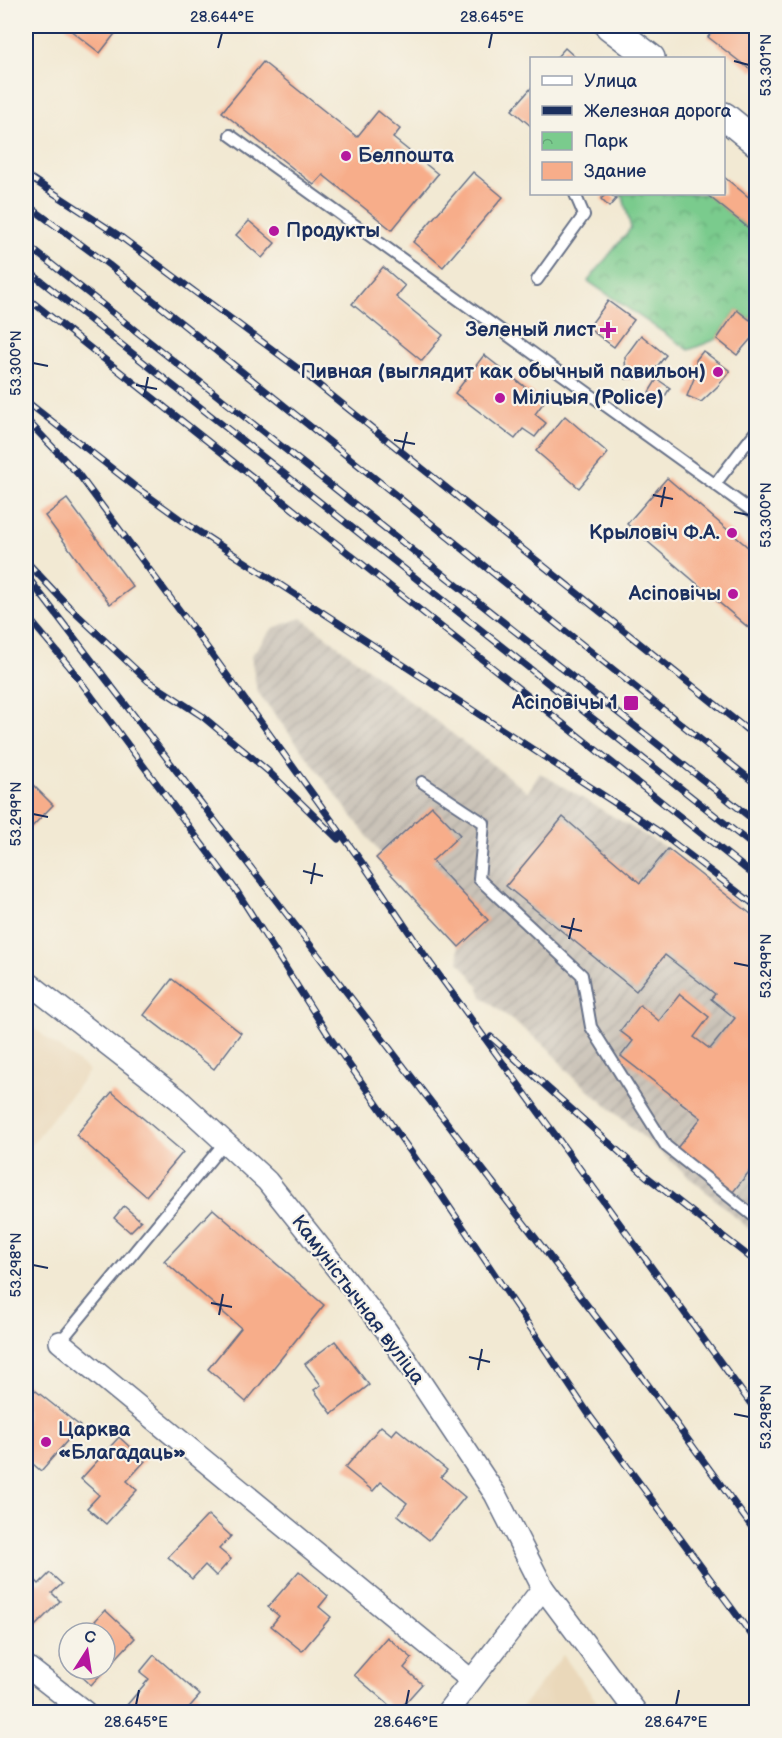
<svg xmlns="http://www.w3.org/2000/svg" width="782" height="1738" font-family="'Balsamiq Sans',sans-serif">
<defs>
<pattern id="industrial-furrows" width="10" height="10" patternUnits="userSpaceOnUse" patternTransform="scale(1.5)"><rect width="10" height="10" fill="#cac3b8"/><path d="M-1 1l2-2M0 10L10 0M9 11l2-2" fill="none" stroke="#ada8a1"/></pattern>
<pattern id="park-crowns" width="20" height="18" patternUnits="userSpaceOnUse" patternTransform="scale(1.5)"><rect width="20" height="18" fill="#7acb8d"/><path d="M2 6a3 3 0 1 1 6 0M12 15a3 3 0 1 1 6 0" fill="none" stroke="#63a576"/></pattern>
</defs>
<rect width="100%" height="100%" fill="#f7f3e8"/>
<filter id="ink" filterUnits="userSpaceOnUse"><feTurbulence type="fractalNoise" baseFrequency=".0167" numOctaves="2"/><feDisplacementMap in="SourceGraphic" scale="12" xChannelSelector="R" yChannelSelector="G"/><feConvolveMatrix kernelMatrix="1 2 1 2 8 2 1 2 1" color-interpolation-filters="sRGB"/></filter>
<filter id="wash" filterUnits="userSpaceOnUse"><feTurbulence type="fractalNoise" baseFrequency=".008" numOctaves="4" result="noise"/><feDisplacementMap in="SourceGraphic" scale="24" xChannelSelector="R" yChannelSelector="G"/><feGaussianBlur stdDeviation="1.35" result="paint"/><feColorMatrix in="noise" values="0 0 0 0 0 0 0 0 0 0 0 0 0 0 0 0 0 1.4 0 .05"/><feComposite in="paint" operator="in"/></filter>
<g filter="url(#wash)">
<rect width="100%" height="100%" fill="#f2e9d3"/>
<g fill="#ead8ba">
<path d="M26 1022 89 1071 26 1152Z"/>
<path d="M563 1655 604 1712H518Z"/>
</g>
<path fill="url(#industrial-furrows)" d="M302 618 528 792 540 773 668 849 756 918V1235L568 1072 548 1048 482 997 478 985 459 962 458 947 376 858 380 853 257 691 251 656 273 628Z"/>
<path fill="url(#park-crowns)" stroke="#4a7d76" stroke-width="1.5" d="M618 194H706L756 234V311L750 320 737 310 717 339 689 350 588 281 631 228 623 197Z"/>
<g id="blocks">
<g fill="#f7ad8a">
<path d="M65 26H121L100 53Z"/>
<path d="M717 26H756V68L753 72 708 37Z"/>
<path d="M565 48 576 58H556Z"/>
<path d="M263 62 357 137 378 111 400 129 393 138 438 174 392 230 323 175 314 185 222 112Z"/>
<path d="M532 87V127L512 110Z"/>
<path d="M473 172 503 197 443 267 413 242Z"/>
<path d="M724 177 756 203V234L706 194H724Z"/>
<path d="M606 194H610L616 199 609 207 601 199Z"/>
<path d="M249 221 275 243 262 258 236 235Z"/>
<path d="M383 267 405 286 396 297 443 335 422 361 352 304Z"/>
<path d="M608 301 634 320 614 347 588 328Z"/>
<path d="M737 310 750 320 756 311V333L737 355 717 339Z"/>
<path d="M641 335 666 355 649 377 626 379 625 357Z"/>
<path d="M703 351 730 371 718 386 701 402 687 396 697 371 696 360Z"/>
<path d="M484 355 544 402 535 414 546 423 535 437 523 429 515 439 455 393Z"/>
<path d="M657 379 670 388 662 401 649 392Z"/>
<path d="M565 416 608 453 579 488 536 451Z"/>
<path d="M667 478 756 554V634L627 524Z"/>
<path d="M67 499 133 587 110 604 45 516Z"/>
<path d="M26 778 53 805 26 833Z"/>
<path d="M432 806 460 835 432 861 488 920 459 947 376 858Z"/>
<path d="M563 817 640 883 668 849 756 918V1163L733 1192 677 1148 701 1118 621 1056 633 1041 620 1031 640 1005 659 1021 680 994 709 1017 694 1037 710 1049 735 1018 711 999 715 994 665 955 636 991 506 886Z"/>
<path d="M172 979 241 1033 214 1069 144 1015Z"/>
<path d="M112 1092 183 1152 146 1196 76 1135Z"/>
<path d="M124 1206 141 1221 130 1232 114 1218Z"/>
<path d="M213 1209 324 1305 246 1402 208 1369 241 1328 164 1261Z"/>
<path d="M335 1341 369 1385 332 1414 314 1390 321 1385 305 1364Z"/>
<path d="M26 1383 80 1426 41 1471 26 1458Z"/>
<path d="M381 1426 392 1435 397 1429 447 1470 441 1477 465 1497 429 1540 398 1515 407 1503 381 1482 373 1491 345 1468Z"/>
<path d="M119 1437 145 1461 127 1481 137 1490 106 1524 87 1508 99 1495 81 1479Z"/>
<path d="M208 1515 231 1536 219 1549 231 1559 216 1576 205 1565 192 1579 168 1557Z"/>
<path d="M26 1571 39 1584 50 1573 62 1584 52 1593 60 1601 27 1634 26 1632Z"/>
<path d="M299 1571 328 1596 319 1607 331 1617 302 1651 271 1626 279 1616 268 1607Z"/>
<path d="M105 1610 135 1638 91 1685 74 1669H105V1633H84Z"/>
<path d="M387 1637 412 1658 404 1668 422 1684 397 1712 354 1675Z"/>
<path d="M69 1649V1664L61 1657Z"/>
<path d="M154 1655 200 1695 185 1712H121L149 1679 140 1672Z"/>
</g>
</g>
</g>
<g filter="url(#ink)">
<use href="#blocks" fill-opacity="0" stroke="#667087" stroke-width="1.5"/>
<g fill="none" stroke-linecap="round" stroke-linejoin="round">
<defs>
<g id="service">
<path d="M230 135 756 514"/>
<path d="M537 280 584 215 575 194"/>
<path d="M716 483 756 431"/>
<path d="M422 782 484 823 479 879 582 975 591 1027 666 1146 756 1218"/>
<path d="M60 1342 225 1142"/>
</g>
<g id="minor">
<path d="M26 981 178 1099 267 1181 386 1330 495 1494 543 1588 636 1712"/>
<path d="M60 1342 471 1680"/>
<path d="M26 1666 85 1712"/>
<path d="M447 1712 543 1588"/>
</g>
<g id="tertiary">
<path d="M609 26 651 58"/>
<path d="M724 116 756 142"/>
</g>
</defs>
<use href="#service" stroke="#667087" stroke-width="14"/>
<use href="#minor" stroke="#667087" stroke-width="24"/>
<use href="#tertiary" stroke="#667087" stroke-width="30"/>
<use href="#service" stroke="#fff" stroke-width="10"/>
<use href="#minor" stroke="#fff" stroke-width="21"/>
<use href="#tertiary" stroke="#fff" stroke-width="27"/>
<defs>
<g id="rail">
<path d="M26 175 121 237 300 370 756 737"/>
<path d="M26 204 109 265 756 784"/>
<path d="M26 244 756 822"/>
<path d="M26 269 756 848"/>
<path d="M26 297 756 877"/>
<path d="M26 401 133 485 187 524 658 831 756 906"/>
<path d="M26 419 79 475 206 646 363 864 428 960 756 1411"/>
<path d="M26 561 69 607 148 681 202 716 268 771 338 839"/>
<path d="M26 575 643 1378 756 1533"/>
<path d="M26 615 69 666 236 890 331 1039 442 1196 590 1416 756 1641"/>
<path d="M491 1037 646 1176 756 1262"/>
</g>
</defs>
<use href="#rail" stroke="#1b2f5e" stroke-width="7"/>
<use href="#rail" stroke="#f7f3e8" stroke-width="4.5" stroke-dasharray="14" stroke-linecap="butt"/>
</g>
</g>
<path fill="none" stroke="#1b2f5e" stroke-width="2" d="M218 48 222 33M489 48 492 33M734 61 749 65M33 363 48 366M136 385 157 389M144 397 148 377M394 440 415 444M402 452 407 432M653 495 673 499M661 507 665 487M734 512 749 515M33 814 48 817M303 871 323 876M311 884 315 863M561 926 582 931M569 939 574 918M734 963 749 966M33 1265 48 1268M211 1303 232 1307M219 1315 223 1294M469 1357 490 1362M478 1370 482 1349M734 1414 749 1417M136 1705 139 1690M406 1705 409 1690M676 1705 679 1690"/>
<g fill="#b5179e" stroke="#f7f3e8" stroke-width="2">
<circle cx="346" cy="156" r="6"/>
<circle cx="274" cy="231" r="6"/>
<path d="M605 321h6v6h6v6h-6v6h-6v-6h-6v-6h6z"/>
<circle cx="718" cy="372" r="6"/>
<circle cx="500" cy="398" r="6"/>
<circle cx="732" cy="533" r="6"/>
<circle cx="733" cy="594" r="6"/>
<rect x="623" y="695" width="16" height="16" rx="3"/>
<circle cx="46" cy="1442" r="6"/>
</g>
<g text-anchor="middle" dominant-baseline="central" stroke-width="4.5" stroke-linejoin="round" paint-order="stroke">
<g font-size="20" font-weight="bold" fill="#1b2f5e" stroke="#f7f3e8" text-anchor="end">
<text x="358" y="156" text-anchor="start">Белпошта</text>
<text x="286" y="231" text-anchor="start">Продукты</text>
<text x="596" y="330">Зеленый лист</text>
<text x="706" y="372">Пивная (выглядит как обычный павильон)</text>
<text x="512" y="398" text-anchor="start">Міліцыя (Police)</text>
<text x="720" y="533">Крыловіч Ф.А.</text>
<text x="721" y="594">Асіповічы</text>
<text x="618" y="703">Асіповічы 1</text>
<text x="58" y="1430" text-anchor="start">Царква<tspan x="58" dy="23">«Благадаць»</tspan></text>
</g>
<g font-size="20" fill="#1b2f5e" stroke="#f7f3e8">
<text transform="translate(358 1300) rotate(53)">Камуністычная вуліца</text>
</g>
</g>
<rect width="782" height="1738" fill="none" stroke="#f7f3e8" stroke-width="66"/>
<rect x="530" y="57" width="195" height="138" fill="#f7f3e8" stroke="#9fa5b1" stroke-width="1.5"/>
<rect x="542" y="76" width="30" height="9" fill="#ffffff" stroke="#9fa5b1" stroke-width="1.5"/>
<text x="584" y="87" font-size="18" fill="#1b2f5e">Улица</text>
<rect x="542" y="106" width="30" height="9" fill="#1b2f5e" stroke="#9fa5b1" stroke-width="1.5"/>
<text x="584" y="117" font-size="18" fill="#1b2f5e">Железная дорога</text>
<rect x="542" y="132" width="30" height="18" fill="url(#park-crowns)" stroke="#9fa5b1" stroke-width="1.5"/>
<text x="584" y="147" font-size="18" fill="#1b2f5e">Парк</text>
<rect x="542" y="162" width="30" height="18" fill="#f7ad8a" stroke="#9fa5b1" stroke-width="1.5"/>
<text x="584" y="177" font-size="18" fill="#1b2f5e">Здание</text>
<g transform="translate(87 1651) rotate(12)"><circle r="28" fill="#f7f3e8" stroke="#9fa5b1" stroke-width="1.5"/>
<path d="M0-4.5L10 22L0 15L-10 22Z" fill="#b5179e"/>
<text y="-9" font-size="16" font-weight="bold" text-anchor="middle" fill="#1b2f5e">С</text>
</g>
<rect x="33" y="33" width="716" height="1672" fill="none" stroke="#1b2f5e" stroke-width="2"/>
<g font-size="15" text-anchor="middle" fill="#1b2f5e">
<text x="222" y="22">28.644°E</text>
<text x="492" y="22">28.645°E</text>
<text transform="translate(766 65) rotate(-90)" y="5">53.301°N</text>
<text transform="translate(16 363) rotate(-90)" y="5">53.300°N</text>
<text transform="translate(766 515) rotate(-90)" y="5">53.300°N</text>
<text transform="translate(16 814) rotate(-90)" y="5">53.299°N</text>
<text transform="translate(766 966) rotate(-90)" y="5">53.299°N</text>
<text transform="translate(16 1265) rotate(-90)" y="5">53.298°N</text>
<text transform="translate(766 1417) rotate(-90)" y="5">53.298°N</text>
<text x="136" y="1727">28.645°E</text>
<text x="406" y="1727">28.646°E</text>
<text x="676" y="1727">28.647°E</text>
</g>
</svg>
